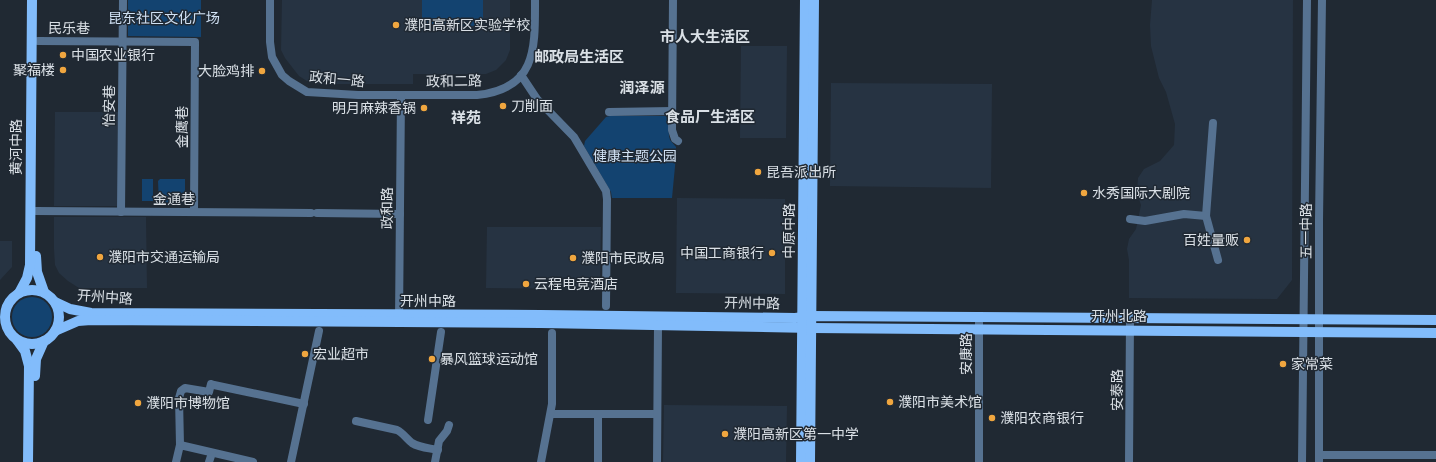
<svg xmlns="http://www.w3.org/2000/svg" width="1436" height="462" font-family="Jost,'Noto Sans SC',sans-serif">
<rect width="100%" height="100%" fill="#202933"/>
<g fill="#263342">
<path d="M282 0H510V50L506 60 496 70 486 74H413V84H318L307 81 299 76 285 58 281 50Z"/>
<path d="M1152 0H1293L1292 280 1277 299 1129 298V260L1127 249 1129 239 1136 229 1141 205 1137 193 1138 178 1144 169 1160 161 1174 145 1175 124 1166 92 1159 78 1151 46 1150 25Z"/>
<path d="M741 46H787L786 138H740Z"/>
<path d="M831 83 992 84 991 188 830 186Z"/>
<path d="M55 112H119L118 206H54Z"/>
<path d="M677 198 785 199V294L676 293Z"/>
<path d="M54 217H146L147 288H79L68 281 59 273 55 265 54 249Z"/>
<path d="M487 227H601L600 289 486 288Z"/>
<path d="M0 241H12V267L0 280Z"/>
<path d="M664 405 787 406 786 462H663Z"/>
</g>
<g fill="#134370">
<path d="M128 0H201V37L128 36Z"/>
<rect x="422" y="0" width="61" height="26"/>
<path d="M610 116H666L668 119 669 136 670 140 676 147V156L672 198H612L611 192 584 146 585 141 606 117Z"/>
<rect x="142" y="179" width="11" height="22"/>
<path d="M160 179H185V203L159 204 158 181Z"/>
<circle cx="32" cy="317" r="20"/>
</g>
<g fill="none" stroke-linecap="round" stroke-linejoin="round">
<g stroke="#567291" stroke-width="8">
<path d="M270 0V42L272 57 282 75 289 81 307 92 358 95H477C537 89 535 48 535 0"/>
<path d="M673 0 672 130 675 139 678 141"/>
<path d="M38 41 195 42 194 212"/>
<path d="M521 75 537 99 574 137 606 191 607 199 606 306"/>
<path d="M609 112 672 111"/>
<path d="M1213 123 1206 216 1218 260"/>
<path d="M36 211 311 213"/>
<path d="M121 212 123 0"/>
<path d="M317 213 400 214"/>
<path d="M1130 219 1145 221 1184 214 1206 216"/>
<path d="M399 320 401 95"/>
<path d="M551 414H657"/>
<path d="M598 414V462"/>
<path d="M428 420 441 332"/>
<path d="M356 421 397 430C403 433 407 439 412 443 420 448 429 448 438 450"/>
<path d="M180 445 179 398 181 391 185 388 209 392 211 384 214 385 304 404"/>
<path d="M1319 455H1436"/>
<path d="M176 462 180 445 253 462"/>
<path d="M209 462 212 453"/>
<path d="M291 462 319 331"/>
<path d="M435 462 439 441 447 431 449 425"/>
<path d="M541 462 552 404V333"/>
<path d="M657 462 658 325"/>
<path d="M979 462V317"/>
<path d="M1129 462 1130 319"/>
<path d="M1302 462 1307 0"/>
<path d="M1319 462V220L1322 0"/>
</g>
<g stroke="#82bcfb" stroke-width="10">
<path d="M36 256 37 272 44 292"/>
<circle cx="32" cy="317" r="27"/>
<path d="M19 293 27 278 30 265 32 0"/>
<path d="M55 302 70 309 91 313 541 315 795 318 812 316 1436 320"/>
<path d="M55 331 78 321 91 320 541 323 812 328 1436 333"/>
<path d="M17 340 25 351 29 366 28 462"/>
<path d="M35 376 36 359 44 341"/>
<path d="M801 462 805 0"/>
<path d="M810 462 814 0"/>
</g>
</g>
<g fill="#f0a63f" stroke="#202933" stroke-width="1.5">
<circle cx="396" cy="25" r="4"/>
<circle cx="63" cy="55" r="4"/>
<circle cx="63" cy="70" r="4"/>
<circle cx="262" cy="71" r="4"/>
<circle cx="503" cy="106" r="4"/>
<circle cx="424" cy="108" r="4"/>
<circle cx="758" cy="172" r="4"/>
<circle cx="1084" cy="193" r="4"/>
<circle cx="1247" cy="240" r="4"/>
<circle cx="772" cy="253" r="4"/>
<circle cx="100" cy="257" r="4"/>
<circle cx="573" cy="258" r="4"/>
<circle cx="526" cy="284" r="4"/>
<circle cx="305" cy="354" r="4"/>
<circle cx="432" cy="359" r="4"/>
<circle cx="1283" cy="364" r="4"/>
<circle cx="890" cy="402" r="4"/>
<circle cx="138" cy="403" r="4"/>
<circle cx="992" cy="418" r="4"/>
<circle cx="725" cy="434" r="4"/>
</g>
<g text-anchor="middle" dominant-baseline="central" stroke-width="3" stroke-linejoin="round" paint-order="stroke">
<g font-size="14" fill="#d0e1f4" stroke="#202933">
<text x="164" y="18">昆东社区文化广场</text>
<text x="635" y="156">健康主题公园</text>
</g>
<g font-size="14" fill="#dae0e6" stroke="#202933" text-anchor="start">
<text x="404" y="25">濮阳高新区实验学校</text>
<text x="71" y="55">中国农业银行</text>
<text x="55" y="70" text-anchor="end">聚福楼</text>
<text x="254" y="71" text-anchor="end">大脸鸡排</text>
<text x="511" y="106">刀削面</text>
<text x="416" y="108" text-anchor="end">明月麻辣香锅</text>
<text x="766" y="172">昆吾派出所</text>
<text x="1092" y="193">水秀国际大剧院</text>
<text x="1239" y="240" text-anchor="end">百姓量贩</text>
<text x="764" y="253" text-anchor="end">中国工商银行</text>
<text x="108" y="257">濮阳市交通运输局</text>
<text x="581" y="258">濮阳市民政局</text>
<text x="534" y="284">云程电竞酒店</text>
<text x="313" y="354">宏业超市</text>
<text x="440" y="359">暴风篮球运动馆</text>
<text x="1291" y="364">家常菜</text>
<text x="898" y="402">濮阳市美术馆</text>
<text x="146" y="403">濮阳市博物馆</text>
<text x="1000" y="418">濮阳农商银行</text>
<text x="733" y="434">濮阳高新区第一中学</text>
</g>
<g font-size="14" fill="#dae0e6" stroke="#202933">
<text transform="translate(69 28) rotate(1)">民乐巷</text>
<text transform="translate(337 79) rotate(5)">政和一路</text>
<text transform="translate(454 81) rotate(-1)">政和二路</text>
<text transform="translate(109 106) rotate(-89)">怡安巷</text>
<text transform="translate(182 127) rotate(-90)">金鹰巷</text>
<text transform="translate(16 147) rotate(-90)">黄河中路</text>
<text x="174" y="199">金通巷</text>
<text transform="translate(387 208) rotate(-90)">政和路</text>
<text transform="translate(789 231) rotate(-90)">中原中路</text>
<text transform="translate(1306 231) rotate(-90)">五一中路</text>
<text transform="translate(105 297) rotate(4)">开州中路</text>
<text x="428" y="301">开州中路</text>
<text transform="translate(752 303) rotate(1)">开州中路</text>
<text x="1119" y="316">开州北路</text>
<text transform="translate(966 354) rotate(-90)">安康路</text>
<text transform="translate(1117 390) rotate(-90)">安泰路</text>
</g>
<g font-size="15" font-weight="bold" fill="#dae0e6" stroke="#202933">
<text x="705" y="37">市人大生活区</text>
<text x="579" y="57">邮政局生活区</text>
<text x="642" y="88">润泽源</text>
<text x="710" y="117">食品厂生活区</text>
<text x="466" y="118">祥苑</text>
</g>
</g>
</svg>
